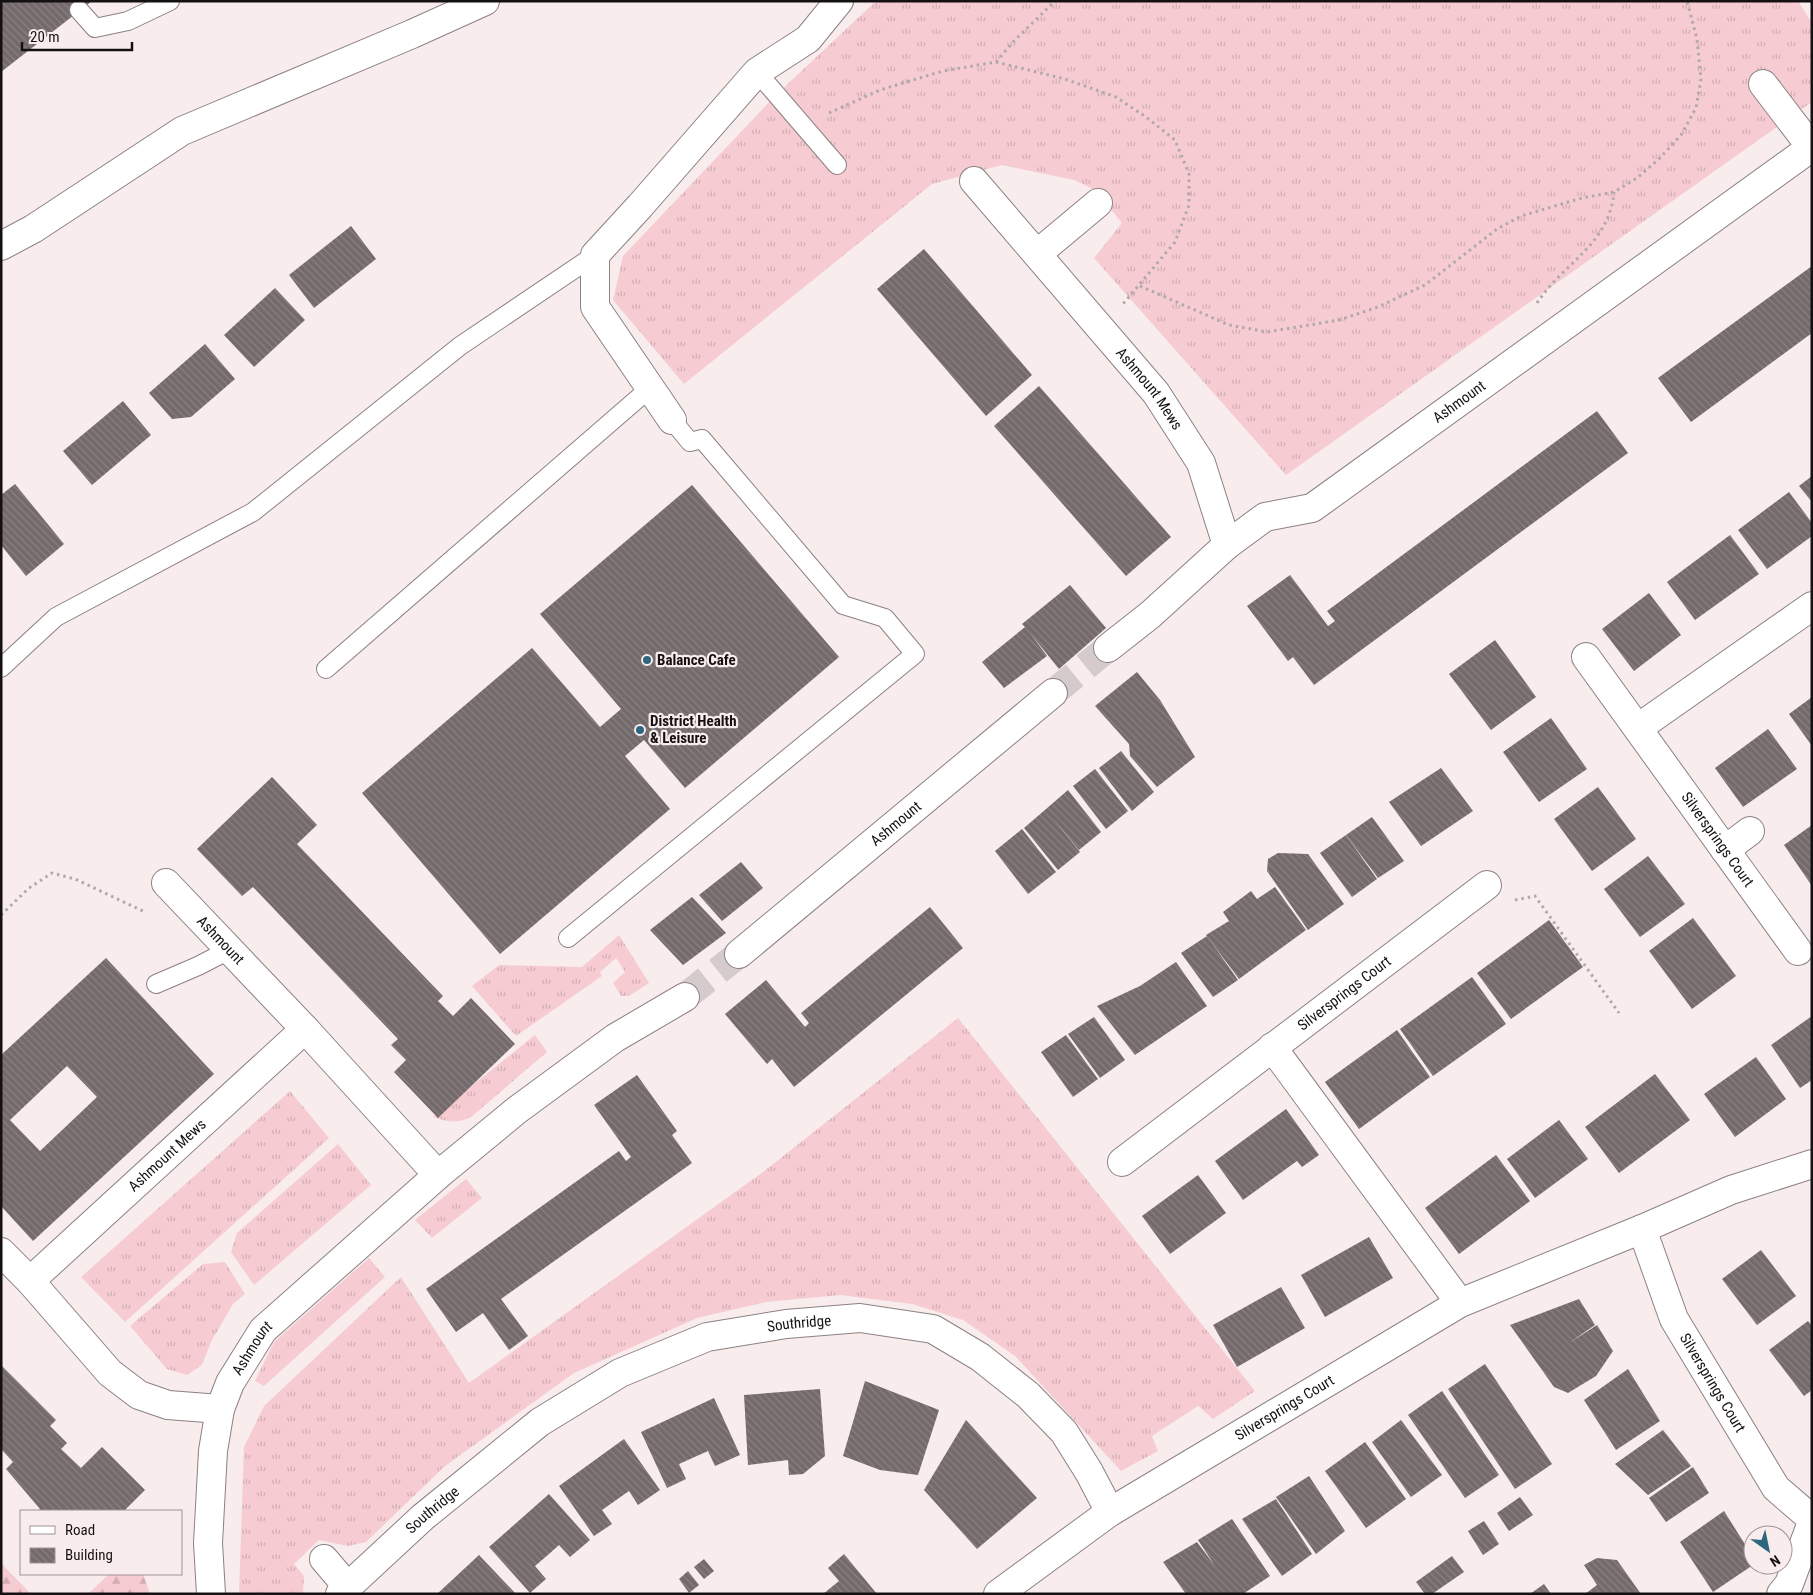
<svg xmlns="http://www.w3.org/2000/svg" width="1813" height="1595" font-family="'Roboto Condensed',sans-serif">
<defs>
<pattern id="grass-tufts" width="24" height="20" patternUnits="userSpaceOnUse" patternTransform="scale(1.25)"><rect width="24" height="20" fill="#f6ccd2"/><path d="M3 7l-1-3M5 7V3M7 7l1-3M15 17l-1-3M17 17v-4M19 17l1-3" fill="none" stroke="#d2aeb3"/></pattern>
<pattern id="forest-firs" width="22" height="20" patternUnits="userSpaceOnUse" patternTransform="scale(1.25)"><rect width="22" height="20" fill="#f6ccd2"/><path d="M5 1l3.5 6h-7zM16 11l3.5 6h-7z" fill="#d2aeb3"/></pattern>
<pattern id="building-back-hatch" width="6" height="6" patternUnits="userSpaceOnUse" patternTransform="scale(1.25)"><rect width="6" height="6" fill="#74696b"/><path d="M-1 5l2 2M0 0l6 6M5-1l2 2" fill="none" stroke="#898182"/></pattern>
</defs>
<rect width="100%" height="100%" fill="#f8eced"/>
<g fill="url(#grass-tufts)">
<path d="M876 1H1798L1812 23V102L1286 475 1094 258 1122 223 1095 190 1074 180 1002 165 932 184 684 384 613 300 623 256 776 95Z"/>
<path d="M619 935 649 983 629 996H621L613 983 625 972 616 958 600 972 602 976 516 1036 472 986 499 965 582 967Z"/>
<path d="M958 1018 1255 1391 1213 1419 1198 1406 1152 1436 1158 1451 1121 1471 1015 1356 963 1320 912 1304 840 1295 766 1302 697 1318 574 1373 445 1466 366 1542 348 1546 319 1540 294 1564 304 1576 303 1594H239L244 1447 264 1406 401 1277 469 1383 763 1172Z"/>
<path d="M535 1035 547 1052 471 1117C456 1124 448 1122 433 1117Z"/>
<path d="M290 1091 329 1138 125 1322 81 1277Z"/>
<path d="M338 1144 371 1185 254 1285 231 1252 237 1233Z"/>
<path d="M466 1179 482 1198 432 1238 415 1220Z"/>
<path d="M369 1258 385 1277 264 1386 255 1381 274 1342Z"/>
<path d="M225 1262 245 1294 233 1304 212 1340 202 1365 187 1375 167 1369 130 1326 203 1264Z"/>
</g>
<g fill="url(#forest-firs)">
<path d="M1 1563 31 1594H1Z"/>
<path d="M109 1574H143L150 1594H88Z"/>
</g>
<g fill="url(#building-back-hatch)" fill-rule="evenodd">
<path d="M1 1H92L1 72Z"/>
<path d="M351 226 376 259 314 308 289 275Z"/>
<path d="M924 249 1032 375 986 416 877 289Z"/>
<path d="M1812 266V333L1691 422 1658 378Z"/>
<path d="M275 288 305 320 254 367 224 335Z"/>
<path d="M205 344 235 379 191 417 172 419 149 393Z"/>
<path d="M1039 386 1171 537 1126 576 994 426Z"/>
<path d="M123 401 151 435 92 485 63 451Z"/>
<path d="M1597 411 1628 453 1314 685 1293 657 1288 661 1247 606 1290 575 1328 626 1335 621 1327 611Z"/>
<path d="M1812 476V502L1799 486Z"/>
<path d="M15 484 64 544 26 576 1 545V495Z"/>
<path d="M692 485 839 657 685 788 644 740 625 756 670 809 500 954 362 793 532 648 600 727 621 709 540 614Z"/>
<path d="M1789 492 1812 523V536L1767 569 1738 530Z"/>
<path d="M1730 535 1759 574 1695 620 1667 582Z"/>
<path d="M1070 585 1106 628 1059 669 1030 633 1047 656 1004 688 982 662 1025 627 1022 624Z"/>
<path d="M1649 593 1681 635 1634 671 1602 629Z"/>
<path d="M1495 640 1536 697 1491 730 1449 674Z"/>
<path d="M1137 672 1160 700 1195 757 1157 787 1130 756 1129 744 1095 706Z"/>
<path d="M1812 697V746L1789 714Z"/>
<path d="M1551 718 1587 769 1539 802 1503 752Z"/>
<path d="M1768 729 1797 769 1743 807 1715 768Z"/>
<path d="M1121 751 1154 792 1132 811 1099 768Z"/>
<path d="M1441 768 1473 811 1421 846 1389 802Z"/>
<path d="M1095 769 1128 811 1106 829 1073 786Z"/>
<path d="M272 777 317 825 297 844 443 996 438 1001 453 1016 471 998 515 1044 438 1118 394 1072 406 1060 391 1045 398 1039 253 887 242 896 197 849Z"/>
<path d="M1598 787 1636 839 1592 871 1554 819Z"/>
<path d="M1068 790 1101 832 1079 850 1051 816 1080 852 1058 870 1024 828Z"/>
<path d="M1372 817 1404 861 1378 878 1346 835Z"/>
<path d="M1812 825V886L1784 845Z"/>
<path d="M1022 829 1056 872 1028 894 995 851Z"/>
<path d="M1346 835 1377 879 1352 897 1320 853Z"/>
<path d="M1278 853 1308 854 1344 904 1308 930 1267 871 1268 859Z"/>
<path d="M1648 856 1685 904 1640 937 1604 889Z"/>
<path d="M741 862 763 888 722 921 699 895Z"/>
<path d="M1275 887 1306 930 1239 979 1206 935 1229 921 1223 912 1251 891 1257 899Z"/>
<path d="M692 897 726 933 683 965 650 930Z"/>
<path d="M930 907 963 948 794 1087 772 1059 767 1064 725 1014 766 980 805 1027 809 1023 801 1013Z"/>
<path d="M1693 918 1736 976 1692 1009 1649 951Z"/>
<path d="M1549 920 1583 967 1511 1019 1477 973Z"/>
<path d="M1207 936 1238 980 1213 997 1181 953Z"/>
<path d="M106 958 214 1074 33 1241 1 1206V1055ZM67 1066 97 1097 40 1151 10 1120Z"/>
<path d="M1176 962 1207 1006 1135 1055 1097 1006 1140 986Z"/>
<path d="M1472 977 1506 1024 1433 1076 1400 1029Z"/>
<path d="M1812 1016V1080L1800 1088 1771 1045Z"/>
<path d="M1094 1017 1125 1060 1100 1078 1068 1034Z"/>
<path d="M1397 1030 1430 1077 1359 1129 1325 1082Z"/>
<path d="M1066 1035 1098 1079 1073 1097 1041 1052Z"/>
<path d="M1756 1057 1786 1099 1735 1137 1704 1094Z"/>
<path d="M1655 1074 1690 1120 1619 1173 1585 1127Z"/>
<path d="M637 1075 677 1131 672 1135 692 1163 501 1299 528 1336 509 1350 483 1313 456 1332 426 1289 619 1151 626 1161 631 1157 594 1105Z"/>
<path d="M1286 1109 1319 1155 1302 1167 1297 1161 1243 1200 1215 1161Z"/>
<path d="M1559 1120 1588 1159 1535 1198 1507 1159Z"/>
<path d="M1496 1155 1530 1201 1459 1254 1425 1208Z"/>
<path d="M1198 1175 1226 1213 1170 1254 1142 1216Z"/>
<path d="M1369 1237 1393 1278 1325 1317 1301 1275Z"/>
<path d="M1761 1250 1796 1296 1757 1325 1722 1279Z"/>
<path d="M1281 1287 1305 1328 1237 1367 1213 1325Z"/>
<path d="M1579 1299 1595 1325 1569 1343 1597 1325 1613 1351 1596 1376 1568 1393 1554 1387 1510 1325Z"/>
<path d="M1808 1321 1812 1326V1390L1804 1396 1769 1350Z"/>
<path d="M1485 1364 1552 1464 1515 1489 1448 1389Z"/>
<path d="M1 1365 56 1420 50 1426 67 1443 61 1449 81 1468 102 1447 145 1490 124 1511H38L40 1509 6 1469 13 1462 1 1449Z"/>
<path d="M1628 1369 1660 1421 1616 1450 1584 1400Z"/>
<path d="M865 1381 939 1410 918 1475 880 1470 843 1456Z"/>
<path d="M820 1389 825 1456 803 1474 789 1475 788 1460 748 1465 744 1395Z"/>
<path d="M1442 1391 1499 1475 1465 1498 1408 1415Z"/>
<path d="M714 1398 740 1455 715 1466 708 1451 679 1464 686 1479 667 1488 641 1432Z"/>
<path d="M966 1420 1037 1498 977 1549 924 1490Z"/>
<path d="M1401 1420 1442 1475 1411 1497 1372 1442Z"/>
<path d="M1663 1430 1691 1466 1648 1495 1615 1464Z"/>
<path d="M624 1439 660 1490 638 1505 629 1491 602 1510 612 1524 594 1536 559 1486Z"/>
<path d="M1365 1442 1406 1499 1366 1528 1325 1471Z"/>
<path d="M1693 1467 1709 1493 1666 1522 1649 1498Z"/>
<path d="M1309 1476 1345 1531 1316 1554 1276 1497Z"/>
<path d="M549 1494 590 1540 570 1557 559 1545 549 1554 535 1566 546 1579 530 1593 489 1547Z"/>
<path d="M1520 1497 1533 1515 1509 1531 1497 1513Z"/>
<path d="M1276 1499 1312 1554 1282 1576 1242 1519Z"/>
<path d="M1724 1511 1753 1557V1565L1713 1592 1680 1542Z"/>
<path d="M1232 1519 1270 1576 1243 1594H1186L1163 1562 1197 1542 1215 1566 1198 1540Z"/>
<path d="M1484 1521 1499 1544 1483 1555 1468 1531Z"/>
<path d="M844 1554 877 1594H823L839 1581 828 1568Z"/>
<path d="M479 1555 516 1594H437L450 1582Z"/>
<path d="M1452 1556 1464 1572 1432 1594H1425L1416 1582Z"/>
<path d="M1597 1558 1617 1560 1641 1594H1585L1597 1585 1584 1565Z"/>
<path d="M704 1559 714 1571 704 1579 694 1567Z"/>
<path d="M688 1571 699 1585 689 1593 679 1579Z"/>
<path d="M1544 1584 1551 1594H1530Z"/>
</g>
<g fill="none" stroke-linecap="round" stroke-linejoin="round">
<g stroke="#d6cbcc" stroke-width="28" stroke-dasharray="28 14" stroke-linecap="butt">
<path d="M1053 693 1108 648"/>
<path d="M685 997 739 954"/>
</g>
<defs>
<g id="lane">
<path d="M79 10 95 28 128 21 170 1"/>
<path d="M757 72 837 165"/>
<path d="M1 668 56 617 253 512 460 346 595 255"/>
<path d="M326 669 650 388"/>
<path d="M568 938 915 654 885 618 843 605 702 439 690 442 672 420"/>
<path d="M156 984 198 966 231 949"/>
</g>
<g id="street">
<path d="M1763 84 1811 147"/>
<path id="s1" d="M974 181 1156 393 1201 463 1227 545"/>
<path d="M1 246 33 229 182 131 412 34 485 1"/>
<path d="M1037 254 1098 203"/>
<path d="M672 420 595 307V255L640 206 757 72 808 39 839 1"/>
<path id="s2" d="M1108 648 1150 615 1227 545 1265 517 1312 508 1812 147"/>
<path id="s3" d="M1586 657 1798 951"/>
<path d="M1638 728 1812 606"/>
<path d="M1725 850 1750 831"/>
<path id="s4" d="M166 883 305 1029 438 1175"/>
<path id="s5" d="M739 954 1053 693"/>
<path d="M1272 1047 1460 1303"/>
<path id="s6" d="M1122 1162 1487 885"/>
<path id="s7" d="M1642 1229 1674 1319 1776 1488 1812 1519"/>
<path d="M1 1252 30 1281 110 1373 139 1395 168 1405 220 1409"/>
<path id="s8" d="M30 1281 305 1029"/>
<path d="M324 1559 347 1586"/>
<path id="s9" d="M211 1594 208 1543 213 1451 220 1409 230 1383 263 1330 438 1175 517 1110 615 1038 685 997"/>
<path id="s10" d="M340 1594 423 1517 540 1422 620 1373 707 1337 786 1324 860 1318 933 1329 980 1357 1028 1395 1064 1432 1089 1472 1110 1512"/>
<path id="s11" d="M998 1594 1110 1512 1460 1303 1642 1229 1731 1190 1812 1164"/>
<path d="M1781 1594 1789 1584 1812 1522"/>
</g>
</defs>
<use href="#lane" stroke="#8c8183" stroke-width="20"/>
<use href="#street" stroke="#8c8183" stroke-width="30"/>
<g stroke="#b1a8a9" stroke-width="3" stroke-dasharray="2.5 4" stroke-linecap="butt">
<path d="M996 62 1014 41 1055 1"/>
<path d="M829 113 880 90 943 71 996 62 1065 79 1116 97 1146 117 1175 140 1189 174V205L1175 242 1123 304"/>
<path d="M1140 286 1229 325 1267 332 1339 320 1378 307 1425 285 1497 229 1521 216 1582 198 1614 192 1637 178 1659 159 1681 135 1696 108 1701 79 1697 39 1687 1"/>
<path d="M1537 303C1564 262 1609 245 1614 192"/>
<path d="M1515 900 1535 896 1619 1013"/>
<path d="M1 915 29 888 52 873 75 879 145 912 146 911"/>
</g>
<use href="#lane" stroke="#fff" stroke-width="18"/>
<use href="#street" stroke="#fff" stroke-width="28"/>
</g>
<g fill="#2c667f" stroke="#f8eced" stroke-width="2">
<circle cx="647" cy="660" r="5"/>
<circle cx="640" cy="730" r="5"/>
</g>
<g text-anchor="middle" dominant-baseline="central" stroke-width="4.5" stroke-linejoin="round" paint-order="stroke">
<g font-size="15" fill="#151112" stroke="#f8eced">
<text stroke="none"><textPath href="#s1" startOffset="272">Ashmount Mews</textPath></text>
<text stroke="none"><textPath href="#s2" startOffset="434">Ashmount</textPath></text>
<text stroke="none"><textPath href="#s5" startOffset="204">Ashmount</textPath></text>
<text stroke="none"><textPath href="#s3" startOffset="225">Silversprings Court</textPath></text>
<text stroke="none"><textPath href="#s4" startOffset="79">Ashmount</textPath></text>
<text stroke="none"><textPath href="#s6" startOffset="279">Silversprings Court</textPath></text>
<text stroke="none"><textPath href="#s8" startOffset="186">Ashmount Mews</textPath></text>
<text stroke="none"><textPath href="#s10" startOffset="545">Southridge</textPath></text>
<text stroke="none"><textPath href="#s9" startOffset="255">Ashmount</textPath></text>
<text stroke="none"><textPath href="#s7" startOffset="170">Silversprings Court</textPath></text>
<text stroke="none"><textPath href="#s11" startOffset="342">Silversprings Court</textPath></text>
<text stroke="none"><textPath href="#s10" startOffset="125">Southridge</textPath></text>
</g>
<g font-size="15" font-weight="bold" fill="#151112" stroke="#f8eced" text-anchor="start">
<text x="657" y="660">Balance Cafe</text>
<text x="650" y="721">District Health<tspan x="650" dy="17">&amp; Leisure</tspan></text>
</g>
</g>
<rect width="1813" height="1595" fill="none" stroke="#151112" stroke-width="5"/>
<rect x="20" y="1510" width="162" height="65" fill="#f8eced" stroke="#9d9495"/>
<rect x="30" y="1526" width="25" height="8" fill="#ffffff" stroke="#9d9495"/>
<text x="65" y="1535" font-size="15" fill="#151112">Road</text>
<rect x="30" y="1548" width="25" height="15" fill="url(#building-back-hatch)" stroke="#9d9495"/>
<text x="65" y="1560" font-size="15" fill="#151112">Building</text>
<g transform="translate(1768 1550) rotate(147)"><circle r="24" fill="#f8eced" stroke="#9d9495"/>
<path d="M0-4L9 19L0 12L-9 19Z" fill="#2c667f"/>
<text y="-8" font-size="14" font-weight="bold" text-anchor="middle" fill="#151112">N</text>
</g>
<path d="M22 42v8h110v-8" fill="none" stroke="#151112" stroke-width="2.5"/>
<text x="30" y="42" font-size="15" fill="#151112" stroke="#f8eced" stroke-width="4" paint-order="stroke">20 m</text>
</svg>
